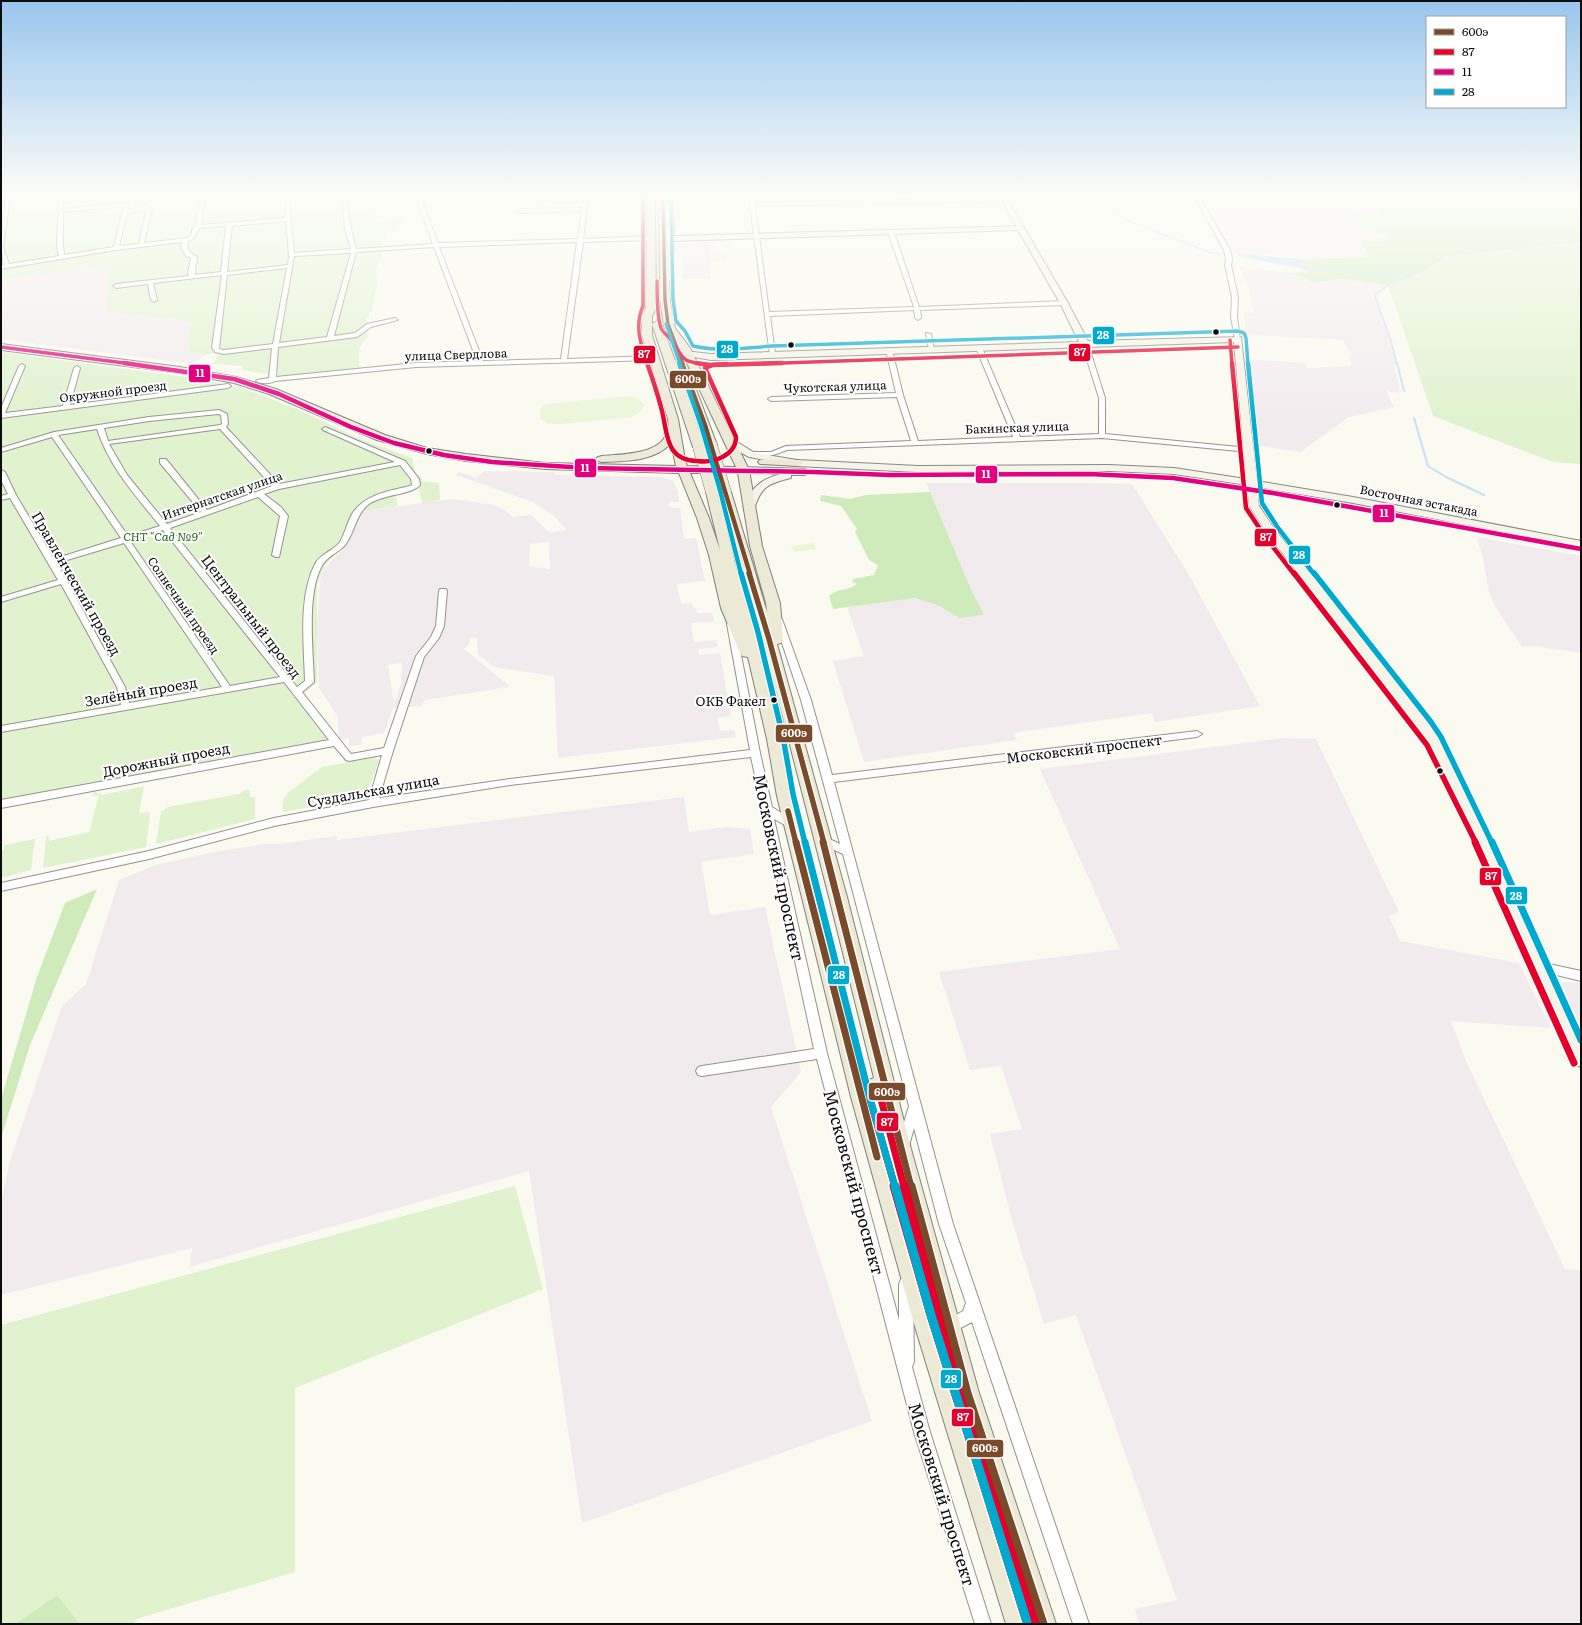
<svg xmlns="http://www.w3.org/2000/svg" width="1582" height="1625" font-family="Literata,serif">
<rect width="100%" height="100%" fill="#fafaf0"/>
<g fill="#f2ebee" fill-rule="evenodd">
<path d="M1202 198H1364L1381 216 1353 215 1362 229 1390 236 1384 241 1361 240 1370 257H1319L1233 254Z"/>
<path d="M711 242V253H725V260L710 261V279H683V257H674L675 243Z"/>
<path d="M108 264 106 311 192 322 188 352 205 355 193 364 1 339V280Z"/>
<path d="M1239 267 1291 273 1313 282 1345 279 1388 285 1375 296 1391 341 1397 365H1394L1401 393 1386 391 1394 407 1349 417 1300 452 1255 445 1248 359 1305 363 1308 368 1350 366 1352 364 1348 356H1352L1343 340 1246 335 1244 312 1254 313 1248 286Z"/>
<path d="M484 471 553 472 557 475 661 477 672 480 678 491 679 502H669L668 505 671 508H680L684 539 696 538 705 581 677 584 681 604 692 603 693 608 695 607 697 613H712L714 622 691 623 694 642 717 640 718 647 698 649 699 655 720 653 731 716 717 718 720 731 734 730 736 737 558 758 554 676 493 667 478 654 477 638H470V642L464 649 508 685 509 687 425 700 421 706 393 708 384 733 362 737 361 745 349 746V738L339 740 338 717 319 688 317 628 320 579 324 569 341 551 363 511 452 499 494 505 506 511 513 517 531 515 549 532 567 530 554 516 533 502 456 475 459 472 477 478ZM549 542 550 569 529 566 530 544ZM402 663 401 684 394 704 388 665Z"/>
<path d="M926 483H1082L1132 484 1189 575 1260 706 1155 722 1152 713 1013 733 1017 740 864 762 833 661 864 656 847 607 915 598 940 606 959 617 984 615 970 587Z"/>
<path d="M1477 537 1581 556V653L1534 646 1522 647 1496 608 1489 593 1484 563Z"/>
<path d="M1283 738 1316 739 1399 912 1389 916 1400 941 1519 963 1551 1028 1451 1021 1466 1061 1565 1269 1581 1270V1624H1139L1135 1609 1177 1600 1076 1315 1044 1324 1013 1224 990 1134 1022 1129 1001 1066 970 1070 939 972 1120 949 1040 769Z"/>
<path d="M684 797 689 832 725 827 750 829 754 854 701 862 710 915 765 907 801 1072 771 1107 872 1421 582 1523 529 1171 189 1267 192 1248 1 1295V1202L10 1161 62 1006 86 984 119 880 155 865 219 851 266 844H278L337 836V840Z"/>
<path d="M1567 982 1581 983V1028L1561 983Z"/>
</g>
<g fill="#e0f2ce">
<path d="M1 198H367L373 222 405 218 404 224 396 225 397 230 386 232 387 237 382 238 384 247 381 259 376 268 377 284 372 311 369 312V318H366V322L369 323 367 328 368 338C356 345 359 356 360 368L298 376H280L241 370 244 366 213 364 218 354H220V352L205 355 188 352 192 322 106 311 108 264 1 280Z"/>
<path d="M1581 241V464L1553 462 1433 416 1388 285 1421 272 1445 256Z"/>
<path d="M1 352 200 379 243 388 299 410 360 439 412 458 415 471 422 479 421 481 439 483 440 500 422 503 419 489 396 494 397 506 363 511V509L360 512 341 549 325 565 317 584V682L305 693 331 741 1 806Z"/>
<path d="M375 757 379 761 366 796 284 812 282 808 283 800 289 792 322 767Z"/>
<path d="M144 786 139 813 147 812 150 814 146 847 43 868 46 837 49 836V841L89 832 99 795 93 796 94 791 102 795Z"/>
<path d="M247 789 250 791V797H255V819L156 844 161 812 168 807 239 794Z"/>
<path d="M35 839 31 870 1 878V851H3L5 845Z"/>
<path d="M515 1186 543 1289 295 1388V1572L136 1619 135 1624H1V1325Z"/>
</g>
<g fill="#cfebbb">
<path d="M1364 198H1581V241L1445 256 1421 272 1388 285 1345 279 1313 282 1291 273 1314 271 1301 264 1300 262 1306 261 1301 259 1370 257 1360 240 1384 241 1390 236 1362 229 1352 215 1381 216Z"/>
<path d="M930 492 970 587 984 615 959 618 940 606 915 598 833 609 829 596C840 587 846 592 857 584L852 582 853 579 874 575 878 565 869 560 855 532 857 529 841 506 820 501 821 495 850 499 866 495Z"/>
<path d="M97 889 30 1045 1 1138V1099L37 977 65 903Z"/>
<path d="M57 1595 78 1622V1624H16Z"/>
</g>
<g fill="#ebf6d8">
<path d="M628 396C635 397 641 399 645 406L640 412 631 417 560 424H548L540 418V409L546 404Z"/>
<path d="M814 543 817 549 794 552 791 546Z"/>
</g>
<path fill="#c3e1f8" d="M1243 254 1301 259 1307 262H1301V264L1315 271C1306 272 1302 268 1294 267 1274 263 1255 260 1236 255Z"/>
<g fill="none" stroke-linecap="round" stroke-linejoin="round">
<g stroke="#c3e1f8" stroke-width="1.5">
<path d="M1100 198 1127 220 1211 253 1220 254"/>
<path d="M1313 270 1389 274 1405 279"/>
<path d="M1397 364 1391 341 1375 296 1388 285 1421 272 1445 256 1581 241"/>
</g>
<g stroke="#c3e1f8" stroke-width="2">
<path d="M1397 363 1404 391"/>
<path d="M1414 418 1428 466 1446 477 1484 495"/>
</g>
<defs>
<g id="street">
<path d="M6 198H10L3 247 9 264 59 256 57 245 59 198H63V209L127 203 129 204 128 210 146 206 152 208 144 243 188 238 192 234V230L195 227 200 198H205L201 225 285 218 286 198H290L291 219 294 253 351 249 345 229 342 198H346L351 229 356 249 433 244 416 198H421L438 243 578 239 582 211 520 213 517 211 520 209 582 208 584 198H588L583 239 651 236 654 238 651 240 583 242 567 359 654 356 657 358 654 360 416 367 275 381C271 384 259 384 256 381L257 380 269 378 272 348 224 354 215 352 212 348 222 275 153 283 157 300 154 302 151 300 148 284 116 288 113 286 116 284 189 276 188 273 191 258 186 256 181 248 182 242 116 250 1 269V265H4C0 244 2 220 6 198ZM124 206 114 247 64 255 63 245V212ZM147 210 139 244 119 246 127 213ZM286 221 289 255 288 265 227 272 232 226ZM226 226 221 272 195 275 197 257C190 252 186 251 188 241 196 240 195 233 200 228ZM577 242 561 359 483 361 439 247ZM434 247 477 361 416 363 276 377 278 347 357 337 371 327 398 320 395 318 367 324 355 333 334 336 356 252ZM351 253 327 337 279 343 294 256ZM287 268 273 344 224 350 219 349 227 275Z"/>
<path d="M668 198H672L673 216 670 218 667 216Z"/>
<path d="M749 198H753L754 203 1007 198 1023 228 1018 229 1003 201 755 206 769 312 914 307 888 232 891 230 894 232 919 307 1064 301 1067 303 1064 305 920 310 921 318 918 320 915 318 914 310 770 316 775 354 770 355Z"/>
<path d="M1195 198H1200L1230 250 1232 259 1231 265 1238 297 1237 317 1240 340 1235 339 1231 317 1232 297 1225 265 1226 259 1224 250Z"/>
<path d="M926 333 931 334 934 350 929 349Z"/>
<path d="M1085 342 1088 344 1105 398V434L1249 448 1253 450 1249 452 1102 438 787 450C777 454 760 461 750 454L754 452H771L786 446 911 441 897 397 771 401 768 399 771 397 896 393 886 350 889 348 892 350 903 395 918 441 1013 437 976 348 979 346 982 348 1020 437 1099 434V398L1082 344Z"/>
<path d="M22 364 25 366 5 413 63 406 74 368 77 366 80 368 70 405 228 384 231 386 228 388 1 418V408L19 366Z"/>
<path d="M219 410 227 414 228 424 226 427 279 484 395 462 323 430 322 429 325 427 405 461 419 479 420 485C412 495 383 494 369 504 356 514 355 531 346 544 340 552 329 555 323 564 306 591 313 650 314 682L302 692 351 754 384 748 416 656 431 637 436 626 439 591 440 589H446L447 591 444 626 439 638 424 657 393 751 379 798 510 779 750 750 727 624 731 621 735 624 760 753 772 807 796 822 797 825 796 828 792 829 774 819 827 1053 899 1320V1284L901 1279 906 1277 911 1279 913 1284 914 1362 912 1367 930 1432 991 1624H975L914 1432 817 1059 702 1076 698 1075 696 1071 698 1067 702 1066 814 1049 751 757 510 785 373 807 274 826 149 859 1 891V883L149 851 274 818 369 800 382 755 349 761 346 760 334 746 1 808V800L329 740 284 682 1 732V726L121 705 117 687 61 584 1 602V597L58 580 10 498 1 500V496L8 494 1 480V470L5 472 16 495 54 559 121 538 52 437 1 452V448L54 432 149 417ZM218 414 221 415 222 424 220 425 108 441 104 428 149 421ZM97 429C109 467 136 496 160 526L128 536 58 435ZM220 429 272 486 207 510 166 459H160V463L201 512 167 524 127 475 109 444ZM400 465 411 479 412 485 410 486C389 491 365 494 352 514 347 523 345 533 340 542 333 551 320 554 315 564 298 597 304 645 305 681L297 687 170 528 258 497 280 516 272 555 276 557H279L288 516 281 507 264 494 279 489ZM163 530 280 677 230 686 130 541ZM124 543 222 687 129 703 125 687 57 563Z"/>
<path d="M778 616 782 619 811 700 832 775 1197 731 1202 734 1197 737 834 782 953 1224 1089 1624H1073L972 1322 949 1334 944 1332 942 1327 944 1322 963 1311 966 1303 939 1224 914 1128 908 1149 903 1151 898 1149 897 1145 909 1106 843 854 819 843 818 840 819 837 823 836 840 844 801 700 774 619Z"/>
<path d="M1540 962 1581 971V981L1536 970 1534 967 1536 964Z"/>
</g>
<g id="secondary">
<path d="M670 214 674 216V236L1023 226 1068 303 1088 341 1241 337 1257 481 1353 497 1581 541V547L1353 503 1257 487 1259 506 1276 531 1430 724 1441 741 1486 832 1581 1041V1067L1575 1065 1472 832 1428 742 1420 730 1268 535 1249 506 1247 485 1174 474 1109 471 918 472 797 466 749 457 736 450 724 440 729 437 755 453 797 460 918 466 1109 465 1174 468 1246 479 1234 342 711 360 688 356 685 355 684 353 685 351 711 354 1079 342 1060 303 1018 230 674 241 673 279 665 284 661 282 665 278 666 274V241L660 239 666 237V219H663L659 217Z"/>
<path d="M743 467 805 469 810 472 805 475H791V478C769 483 760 487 754 510L749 513 744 510C749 489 760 479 781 474L739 472 738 470Z"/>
</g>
<g id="primary">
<path d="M647 198H655L656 308 652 316V335L678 419 685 460 687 466 736 467 680 348 673 339 669 338 664 326 660 300 659 198H667L670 300 675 328 690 348 749 470 762 546 780 603 783 640 781 643 777 644 847 897 911 1149 979 1393 1056 1624H1006L912 1317 851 1097 777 796 767 739 748 657 742 656 740 653 721 608 709 555 697 518 679 473 545 469 466 461 427 454 377 440 269 394 234 383 180 373 1 350V344L180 367 236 377 276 389 385 435 427 448 466 454 545 463 676 466 671 443C654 462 625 461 602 462L598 461 596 459 598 457 602 456C626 454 673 455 668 419L642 335V316L646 308ZM690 473H738L750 546 766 603 767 612 731 492 729 490H721L719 492 772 675 829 897 874 1078 867 1081 793 796 783 739 769 683 735 563 718 492 716 490H708L706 492 720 550 709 518ZM874 1096 878 1098 939 1331 871 1099Z"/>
<path d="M657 321 662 324 700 431 705 447 703 449 699 450 693 447 652 324Z"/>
<path d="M680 357 685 360 717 445 715 447H707L705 445 675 360Z"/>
<path d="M764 459 797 460 801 461 803 463 801 465 797 466 760 464 758 462 760 460Z"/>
</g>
</defs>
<use href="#street" stroke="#93938f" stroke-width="2"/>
<use href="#secondary" stroke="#8a8a85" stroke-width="2"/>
<use href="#primary" stroke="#80807c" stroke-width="2"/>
<use href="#street" fill="#fefefd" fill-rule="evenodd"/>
<use href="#secondary" fill="#f4f4e8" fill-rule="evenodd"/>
<use href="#primary" fill="#ece9d6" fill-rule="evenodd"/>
<defs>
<g id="primary-bridge">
<path d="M711 445 725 492"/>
<path d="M699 447 712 492"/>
</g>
</defs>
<use href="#primary-bridge" stroke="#80807c" stroke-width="13" stroke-linecap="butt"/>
<use href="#primary-bridge" stroke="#ece9d6" stroke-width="12"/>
<defs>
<path id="bus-1-far4" d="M663 198 665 300 668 324 683 364"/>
<path id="bus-1-far3" d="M682 363 705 425 750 574"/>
<g id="bus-1-far2">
<path d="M749 573 769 639 824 843"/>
<path d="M788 811 796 843"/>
</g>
<g id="bus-1-far1">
<path d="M796 842 877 1157"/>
<path d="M823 842 911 1187"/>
</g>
<path id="bus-1" d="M911 1186 967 1393 1043 1624"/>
<g id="bus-2-far4">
<path d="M643 198V306C634 326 641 344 647 364"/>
<path d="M657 281C657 292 657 322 662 330 665 334 669 337 672 341 685 359 679 360 702 364"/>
<path d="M1230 340 1232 364"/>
<path d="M753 364 1238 347"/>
</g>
<g id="bus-2-far3">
<path d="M647 363C652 377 657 392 661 407 668 432 664 460 697 461 705 462 711 462 718 459 728 455 736 448 736 437L705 368 713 365 782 363"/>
<path d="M696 363 710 365 727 364"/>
<path d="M1232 363 1246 508 1266 538 1294 574"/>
</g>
<path id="bus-2-far2" d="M1294 573 1427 745 1476 843"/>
<g id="bus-2-far1">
<path d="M1475 842 1574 1063"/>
<path d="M895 1187 870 1099 874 1095 881 1099 904 1187"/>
</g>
<g id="bus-2">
<path d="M894 1186 931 1315 1027 1622"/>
<path d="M904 1186 959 1395 1035 1624"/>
</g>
<path id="bus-3-far1" d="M1 347 132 364"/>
<path id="bus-3" d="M124 363 234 379 279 394 351 427 394 443 444 455 492 462 586 468 813 472 890 475 1089 474 1173 478 1273 493 1581 549"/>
<g id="bus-4-far4">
<path d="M671 198 673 299 676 321 685 331 693 346C719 352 745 348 772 346L1238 331 1244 333 1246 338 1248 364"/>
<path d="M666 324 680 364"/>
</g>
<g id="bus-4-far3">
<path d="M679 363 701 425 720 490 741 574"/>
<path d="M1248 363 1262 503 1278 528 1314 574"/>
</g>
<g id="bus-4-far2">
<path d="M741 573 758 632 783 737 793 794 805 843"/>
<path d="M1314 573 1431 722 1441 737 1492 843"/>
</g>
<g id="bus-4-far1">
<path d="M805 842 869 1095 895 1187"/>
<path d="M1492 842 1581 1040"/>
</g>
<path id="bus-4" d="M895 1186 931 1315 1027 1622"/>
</defs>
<use href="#bus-1-far4" stroke="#fff" stroke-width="5"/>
<use href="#bus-1-far3" stroke="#fff" stroke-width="6"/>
<use href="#bus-1-far2" stroke="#fff" stroke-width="8"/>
<use href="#bus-1-far1" stroke="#fff" stroke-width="10"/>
<use href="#bus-1" stroke="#fff" stroke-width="12"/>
<use href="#bus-2-far4" stroke="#fff" stroke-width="5"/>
<use href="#bus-2-far3" stroke="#fff" stroke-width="6"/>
<use href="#bus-2-far2" stroke="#fff" stroke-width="8"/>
<use href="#bus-2-far1" stroke="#fff" stroke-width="10"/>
<use href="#bus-2" stroke="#fff" stroke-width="12"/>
<use href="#bus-3-far1" stroke="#fff" stroke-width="5"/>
<use href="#bus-3" stroke="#fff" stroke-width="6"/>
<use href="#bus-4-far4" stroke="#fff" stroke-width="5"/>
<use href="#bus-4-far3" stroke="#fff" stroke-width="6"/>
<use href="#bus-4-far2" stroke="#fff" stroke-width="8"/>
<use href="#bus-4-far1" stroke="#fff" stroke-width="10"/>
<use href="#bus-4" stroke="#fff" stroke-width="12"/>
<use href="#bus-1-far4" stroke="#7a4b2a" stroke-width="3.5"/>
<use href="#bus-1-far3" stroke="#7a4b2a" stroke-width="4.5"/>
<use href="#bus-1-far2" stroke="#7a4b2a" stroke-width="5.5"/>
<use href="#bus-1-far1" stroke="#7a4b2a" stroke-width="7"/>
<use href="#bus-1" stroke="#7a4b2a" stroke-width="9"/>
<use href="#bus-2-far4" stroke="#e4002b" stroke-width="3.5"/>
<use href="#bus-2-far3" stroke="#e4002b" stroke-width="4.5"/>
<use href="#bus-2-far2" stroke="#e4002b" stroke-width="5.5"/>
<use href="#bus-2-far1" stroke="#e4002b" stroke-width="7"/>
<use href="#bus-2" stroke="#e4002b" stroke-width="9"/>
<use href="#bus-3-far1" stroke="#e5007d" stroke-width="3.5"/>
<use href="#bus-3" stroke="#e5007d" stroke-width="4.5"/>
<use href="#bus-4-far4" stroke="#00a9ce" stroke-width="3.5"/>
<use href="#bus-4-far3" stroke="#00a9ce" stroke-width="4.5"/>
<use href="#bus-4-far2" stroke="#00a9ce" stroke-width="5.5"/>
<use href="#bus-4-far1" stroke="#00a9ce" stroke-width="7"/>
<use href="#bus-4" stroke="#00a9ce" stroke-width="9"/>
</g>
<linearGradient id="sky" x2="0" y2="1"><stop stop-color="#99c6ee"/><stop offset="0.46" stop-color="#fdfdf8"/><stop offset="1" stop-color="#fdfdf8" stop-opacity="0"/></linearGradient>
<rect width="1582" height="426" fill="url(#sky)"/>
<g fill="#0c0c0c" stroke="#fff" stroke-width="1.5">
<circle cx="1216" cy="332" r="3.5"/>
<circle cx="791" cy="345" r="3.5"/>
<circle cx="429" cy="451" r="3.5"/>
<circle cx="1337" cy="505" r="3.5"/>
<circle cx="774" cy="700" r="3.5"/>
<circle cx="1440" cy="771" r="3.5"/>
</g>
<g text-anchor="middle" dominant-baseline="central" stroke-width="4" stroke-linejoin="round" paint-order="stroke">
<g font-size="12" fill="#0c0c0c" stroke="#fff">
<text transform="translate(456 354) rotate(-2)">улица Свердлова</text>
<text transform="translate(835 386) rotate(-2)">Чукотская улица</text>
<text transform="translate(113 391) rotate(-7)">Окружной проезд</text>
<text transform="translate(1017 427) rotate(-2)">Бакинская улица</text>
<text transform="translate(222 495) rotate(-19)">Интернатская улица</text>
<text transform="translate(1419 500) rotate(11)">Восточная эстакада</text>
<text transform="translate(184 605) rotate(55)">Солнечный проезд</text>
</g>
<g font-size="12" font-style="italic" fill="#216818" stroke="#fff">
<text x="163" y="536">СНТ "Сад №9"</text>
</g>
<g font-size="13" fill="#0c0c0c" stroke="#fff" text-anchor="end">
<text x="766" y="700">ОКБ Факел</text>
</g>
<g font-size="14" fill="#0c0c0c" stroke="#fff">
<text transform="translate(77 583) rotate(60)">Правленческий проезд</text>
<text transform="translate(252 616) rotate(52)">Центральный проезд</text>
<text transform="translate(141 691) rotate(-10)">Зелёный проезд</text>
<text transform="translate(1084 748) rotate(-7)">Московский проспект</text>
<text transform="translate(166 759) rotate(-11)">Дорожный проезд</text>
<text transform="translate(373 790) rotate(-10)">Суздальская улица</text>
</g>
<g font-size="17" fill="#0c0c0c" stroke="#fff">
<text transform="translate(780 867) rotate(78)">Московский проспект</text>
<text transform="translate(855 1182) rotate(75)">Московский проспект</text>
<text transform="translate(943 1494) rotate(73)">Московский проспект</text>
</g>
</g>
<g stroke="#fff" stroke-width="1.5">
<rect x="1092" y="326" width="23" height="19" rx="4" fill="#00a9ce"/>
<rect x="716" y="340" width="23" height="19" rx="4" fill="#00a9ce"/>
<rect x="1068" y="343" width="23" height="19" rx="4" fill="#e4002b"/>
<rect x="633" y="345" width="23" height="19" rx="4" fill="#e4002b"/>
<rect x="188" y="364" width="23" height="19" rx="4" fill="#e5007d"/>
<rect x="669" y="370" width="38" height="19" rx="4" fill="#7a4b2a"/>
<rect x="574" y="458" width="23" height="20" rx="4" fill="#e5007d"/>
<rect x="975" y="465" width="23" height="19" rx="4" fill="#e5007d"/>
<rect x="1372" y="504" width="23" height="19" rx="4" fill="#e5007d"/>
<rect x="1254" y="528" width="23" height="19" rx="4" fill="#e4002b"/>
<rect x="1288" y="545" width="23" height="20" rx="4" fill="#00a9ce"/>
<rect x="775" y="724" width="38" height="19" rx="4" fill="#7a4b2a"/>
<rect x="1479" y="867" width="23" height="19" rx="4" fill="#e4002b"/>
<rect x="1505" y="886" width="23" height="19" rx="4" fill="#00a9ce"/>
<rect x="827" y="965" width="23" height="20" rx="4" fill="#00a9ce"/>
<rect x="868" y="1082" width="38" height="19" rx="4" fill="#7a4b2a"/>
<rect x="876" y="1112" width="23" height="20" rx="4" fill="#e4002b"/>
<rect x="940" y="1369" width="22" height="20" rx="4" fill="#00a9ce"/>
<rect x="951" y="1408" width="23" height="19" rx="4" fill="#e4002b"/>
<rect x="966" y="1439" width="38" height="19" rx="4" fill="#7a4b2a"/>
</g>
<g font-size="11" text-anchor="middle" font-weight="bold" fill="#fff">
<text x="1103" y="339">28</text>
<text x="727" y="353">28</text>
<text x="1080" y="356">87</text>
<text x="644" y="358">87</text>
<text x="200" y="377">11</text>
<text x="688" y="383">600э</text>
<text x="585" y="472">11</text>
<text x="986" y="478">11</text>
<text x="1384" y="517">11</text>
<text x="1266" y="541">87</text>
<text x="1299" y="559">28</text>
<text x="794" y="737">600э</text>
<text x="1491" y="880">87</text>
<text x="1516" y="900">28</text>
<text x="839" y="979">28</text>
<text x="887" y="1096">600э</text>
<text x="887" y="1126">87</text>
<text x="951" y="1383">28</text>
<text x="963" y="1421">87</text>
<text x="985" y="1452">600э</text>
</g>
<rect width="1582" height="1625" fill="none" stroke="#0c0c0c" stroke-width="4"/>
<rect x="1426" y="16" width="140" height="92" fill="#ffffff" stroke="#9e9e9e"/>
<rect x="1434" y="29" width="20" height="6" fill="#7a4b2a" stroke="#9e9e9e"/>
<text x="1462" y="36" font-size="12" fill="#0c0c0c">600э</text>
<rect x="1434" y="49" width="20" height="6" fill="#e4002b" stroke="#9e9e9e"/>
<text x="1462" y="56" font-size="12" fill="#0c0c0c">87</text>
<rect x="1434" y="69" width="20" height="6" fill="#e5007d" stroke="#9e9e9e"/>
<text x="1462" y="76" font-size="12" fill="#0c0c0c">11</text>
<rect x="1434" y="89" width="20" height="6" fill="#00a9ce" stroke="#9e9e9e"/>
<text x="1462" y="96" font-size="12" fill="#0c0c0c">28</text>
</svg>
